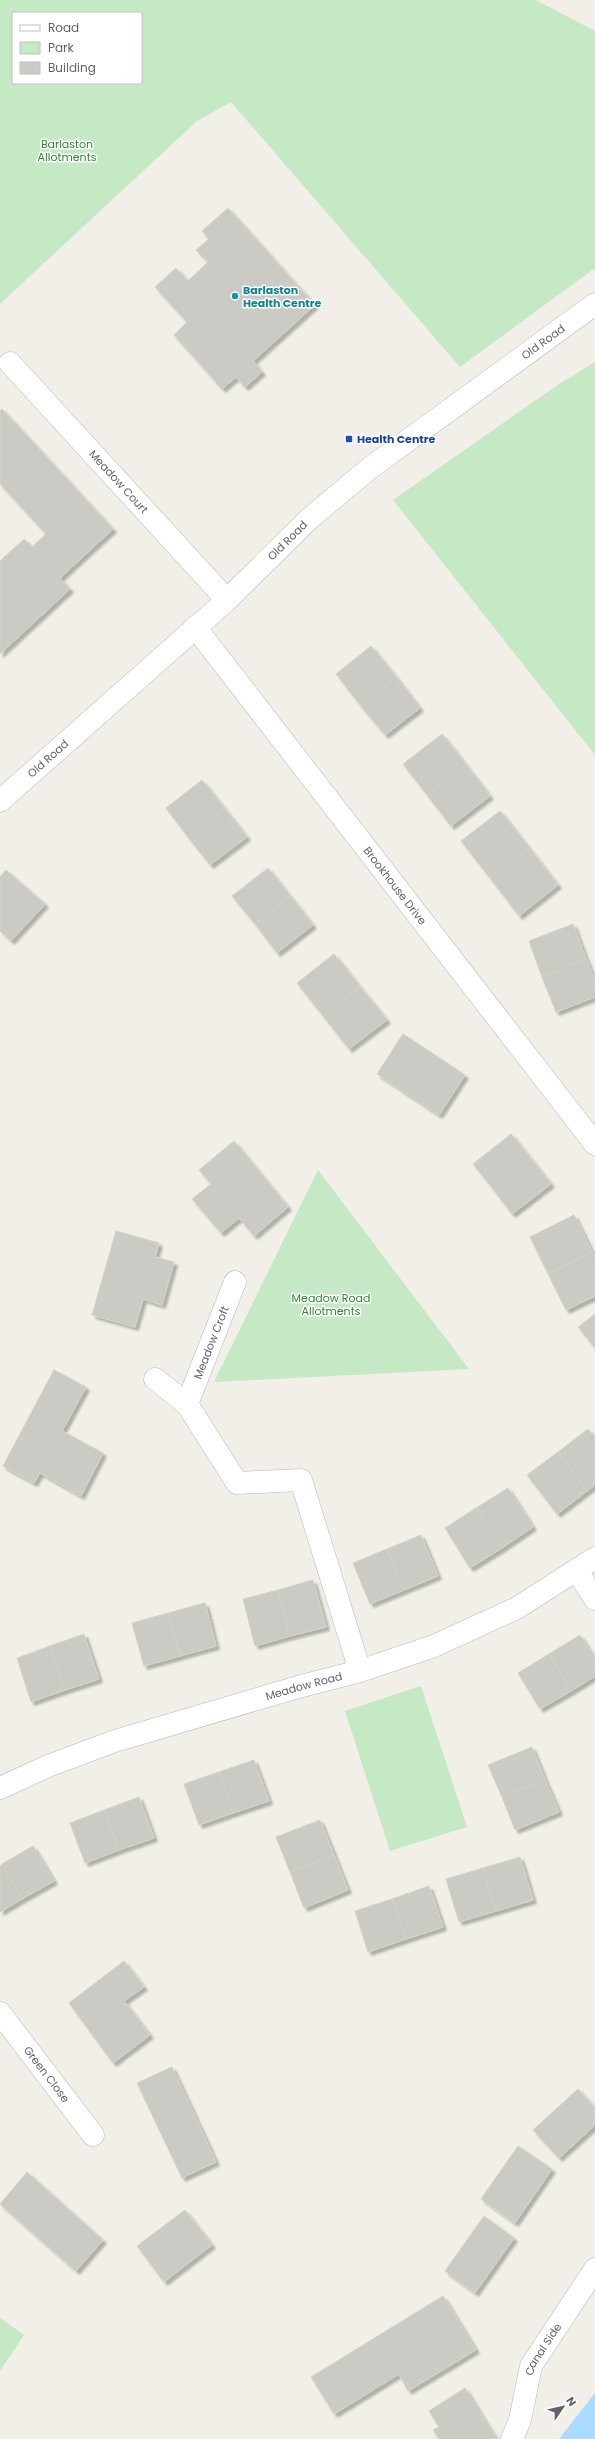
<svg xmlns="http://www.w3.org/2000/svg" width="595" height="2439" font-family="Poppins,sans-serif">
<defs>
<filter id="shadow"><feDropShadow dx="3.5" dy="3.5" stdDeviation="1" flood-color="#0004"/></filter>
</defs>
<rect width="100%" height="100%" fill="#f1efe8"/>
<g fill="#c5e8c5" fill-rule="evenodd">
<path d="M0 0H536L595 31V268L460 367 231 102 197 121 0 304ZM13 13H141V83H13Z"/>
<path d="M595 362V755L393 500 556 386Z"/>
<path d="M318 1170 469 1369 214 1382Z"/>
<path d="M421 1686 467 1827 390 1851 345 1711Z"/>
<path d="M0 2318 24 2335 0 2371Z"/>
</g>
<path fill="#aadaff" d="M595 2393V2439H559Z"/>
<g fill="#cccac5" stroke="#d6d1c6" filter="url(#shadow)">
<path d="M228 208 315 305 253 361 262 372 245 387 236 377 222 389 174 335 187 322 155 287 176 268 188 281 208 262 196 250 209 239 202 231Z"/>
<path d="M2 409 113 529 60 578 70 589 0 654V561L24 539 32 547 46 534 0 484V411Z"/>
<path d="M371 646 396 677 360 705 336 674Z"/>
<path d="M396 677 420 708 385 735 360 705Z"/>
<path d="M442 734 466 765 427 795 403 764Z"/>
<path d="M466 765 490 796 451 826 427 795Z"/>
<path d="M202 780 224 808 188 837 166 808Z"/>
<path d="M224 808 247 837 210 865 188 837Z"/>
<path d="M500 811 529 848 490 878 461 841Z"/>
<path d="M529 848 558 885 519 916 490 878Z"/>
<path d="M268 868 290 896 255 924 232 896Z"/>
<path d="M6 870 45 904 11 941 0 931V877Z"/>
<path d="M290 896 313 925 277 953 255 924Z"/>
<path d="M573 924 586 959 542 977 529 941Z"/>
<path d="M334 954 360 987 323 1016 297 983Z"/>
<path d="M586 959 595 981V997L556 1012 542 977Z"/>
<path d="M360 987 387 1020 349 1049 323 1016Z"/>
<path d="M403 1034 465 1075 439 1115 377 1074Z"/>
<path d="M511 1134 531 1159 493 1189 473 1164Z"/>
<path d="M234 1141 288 1207 254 1236 239 1218 221 1233 192 1199 211 1184 199 1170Z"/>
<path d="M531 1159 551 1184 512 1214 493 1189Z"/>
<path d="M574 1215 592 1252 548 1274 530 1237Z"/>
<path d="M116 1231 159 1243 155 1257 174 1262 162 1305 143 1299 135 1327 92 1315Z"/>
<path d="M592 1252 595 1257V1296L566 1310 548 1274Z"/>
<path d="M595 1314V1348L578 1327Z"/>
<path d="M54 1370 86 1387 62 1431 103 1453 81 1496 40 1473 34 1483 3 1466Z"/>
<path d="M588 1429 595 1438V1485L587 1491 558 1452Z"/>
<path d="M558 1452 587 1491 557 1514 527 1475Z"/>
<path d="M508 1488 533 1527 502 1548 476 1508Z"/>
<path d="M476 1508 502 1548 470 1568 445 1528Z"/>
<path d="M421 1535 438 1576 404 1590 387 1549Z"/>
<path d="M387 1549 404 1590 370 1604 353 1563Z"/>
<path d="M313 1580 326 1627 290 1636 278 1590Z"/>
<path d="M278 1590 290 1636 255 1646 243 1599Z"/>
<path d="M205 1603 216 1646 180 1656 168 1613Z"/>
<path d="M168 1613 180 1656 144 1666 132 1623Z"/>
<path d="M84 1634 99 1679 65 1690 50 1646Z"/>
<path d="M580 1635 595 1660V1676L571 1691 549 1654Z"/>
<path d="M50 1646 65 1690 31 1702 17 1658Z"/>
<path d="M549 1654 571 1691 540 1709 518 1673Z"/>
<path d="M532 1747 545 1780 502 1797 488 1765Z"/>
<path d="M254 1760 269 1801 233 1813 219 1772Z"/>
<path d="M219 1772 233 1813 199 1825 184 1784Z"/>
<path d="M545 1780 559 1812 515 1830 502 1797Z"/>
<path d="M139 1797 154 1838 119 1850 104 1810Z"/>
<path d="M104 1810 119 1850 85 1863 70 1823Z"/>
<path d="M320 1820 334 1855 290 1872 276 1837Z"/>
<path d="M33 1846 54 1881 22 1899 2 1864Z"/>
<path d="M334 1855 348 1890 304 1908 290 1872Z"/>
<path d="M520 1857 533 1900 496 1911 483 1868Z"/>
<path d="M2 1864 22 1899 0 1912V1866Z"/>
<path d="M483 1868 496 1911 459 1922 446 1879Z"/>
<path d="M429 1886 443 1927 406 1939 392 1899Z"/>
<path d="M392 1899 406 1939 368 1952 355 1911Z"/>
<path d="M124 1961 144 1987 124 2001 150 2035 113 2063 69 2003Z"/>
<path d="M172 2067 216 2162 182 2178 137 2083Z"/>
<path d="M578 2089 595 2108V2125L559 2158 533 2130Z"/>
<path d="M518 2146 552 2169 515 2223 481 2199Z"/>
<path d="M27 2172 103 2240 76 2271 0 2204Z"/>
<path d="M185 2210 212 2245 164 2282 137 2246Z"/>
<path d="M484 2216 514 2238 475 2293 445 2271Z"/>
<path d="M443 2296 476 2350 408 2391 399 2374 334 2414 311 2377Z"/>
<path d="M465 2388 496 2439H439L433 2430 439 2427 429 2411Z"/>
</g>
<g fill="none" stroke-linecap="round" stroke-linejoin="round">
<defs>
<g id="minor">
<path id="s1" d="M10 363 227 600"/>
<path id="s2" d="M195 627 595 1144"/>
<path id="s3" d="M0 801 227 600 309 519 370 468 595 304"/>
<path d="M155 1379 187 1404 237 1483 301 1480 360 1671"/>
<path id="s4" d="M187 1404 235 1282"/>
<path d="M577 1571 595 1599"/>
<path id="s5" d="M0 1788 48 1766 115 1741 298 1687 360 1671 434 1646 517 1608 595 1558"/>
<path id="s6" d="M0 2013 93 2135"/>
<path id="s7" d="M512 2439 520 2420 531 2366 595 2269"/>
</g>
</defs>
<use href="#minor" stroke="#b5b8bc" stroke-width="23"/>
<use href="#minor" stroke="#fff" stroke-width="22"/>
</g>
<circle fill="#0f9aa8" stroke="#fff" stroke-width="1.5" cx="235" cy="296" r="4"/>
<rect fill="#1a4fb4" stroke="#fff" stroke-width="1.5" x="345" y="435" width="8" height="8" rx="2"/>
<g text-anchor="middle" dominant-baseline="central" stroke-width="3" stroke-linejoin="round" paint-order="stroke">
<g font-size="11" fill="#348238" stroke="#fff">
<text x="67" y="144">Barlaston<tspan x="67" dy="13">Allotments</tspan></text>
<text x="331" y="1298">Meadow Road<tspan x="331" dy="13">Allotments</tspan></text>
</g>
<g font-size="11" font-weight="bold" fill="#0d838f" stroke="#fff" text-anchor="start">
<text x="243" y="290">Barlaston<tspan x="243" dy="13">Health Centre</tspan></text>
</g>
<g font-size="11" fill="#5f6368" stroke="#fff">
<text stroke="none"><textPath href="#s3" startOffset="712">Old Road</textPath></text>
<text stroke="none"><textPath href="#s1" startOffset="161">Meadow Court</textPath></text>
<text stroke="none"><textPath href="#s3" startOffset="388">Old Road</textPath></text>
<text stroke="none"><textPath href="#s3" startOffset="64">Old Road</textPath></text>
<text stroke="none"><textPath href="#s2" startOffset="327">Brookhouse Drive</textPath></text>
<text stroke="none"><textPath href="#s4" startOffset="66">Meadow Croft</textPath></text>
<text stroke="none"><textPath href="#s5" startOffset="321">Meadow Road</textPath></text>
<text stroke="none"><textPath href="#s6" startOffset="77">Green Close</textPath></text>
<text stroke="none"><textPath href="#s7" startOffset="96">Canal Side</textPath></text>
</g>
<g font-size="11" font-weight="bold" fill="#164399" stroke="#fff" text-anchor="start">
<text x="357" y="439">Health Centre</text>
</g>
</g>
<rect x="12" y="12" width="130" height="72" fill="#ffffff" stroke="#bfc1c3"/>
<rect x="20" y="25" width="20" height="6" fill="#ffffff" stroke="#bfc1c3"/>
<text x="48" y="32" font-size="12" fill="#5f6368">Road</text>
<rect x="20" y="42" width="20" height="12" fill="#c5e8c5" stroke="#bfc1c3"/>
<text x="48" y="52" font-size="12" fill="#5f6368">Park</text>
<rect x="20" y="62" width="20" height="12" fill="#cccac5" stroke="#bfc1c3"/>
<text x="48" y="72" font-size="12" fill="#5f6368">Building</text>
<g transform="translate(563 2407) rotate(56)" stroke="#ffffff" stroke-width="3" paint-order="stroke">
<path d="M0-3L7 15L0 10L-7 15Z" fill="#5f6368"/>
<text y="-6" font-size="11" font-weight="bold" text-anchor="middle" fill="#5f6368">N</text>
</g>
</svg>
